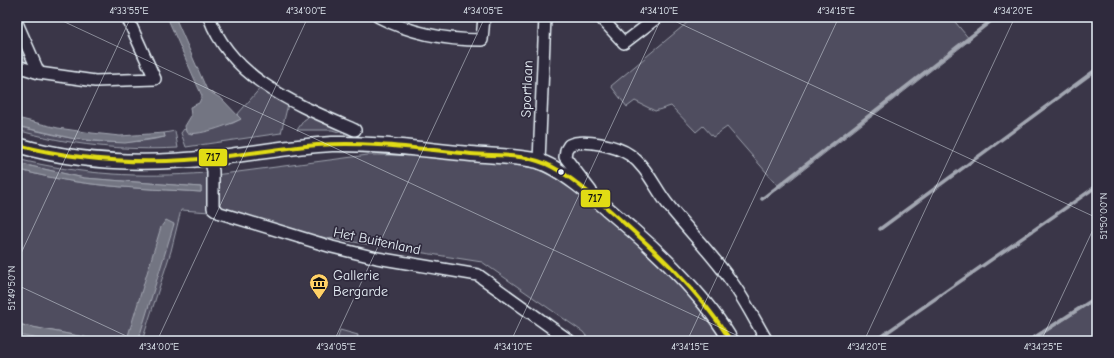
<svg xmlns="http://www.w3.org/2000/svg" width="1114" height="358" font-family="'Comic Neue',sans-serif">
<rect width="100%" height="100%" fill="#3a3648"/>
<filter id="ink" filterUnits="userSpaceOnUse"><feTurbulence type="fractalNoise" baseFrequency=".025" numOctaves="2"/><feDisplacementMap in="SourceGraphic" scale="8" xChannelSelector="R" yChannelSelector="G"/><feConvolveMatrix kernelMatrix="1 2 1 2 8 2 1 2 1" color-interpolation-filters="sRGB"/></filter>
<g filter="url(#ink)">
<g fill="#504e5f" stroke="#9ca0ac">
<path d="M694 17H951L970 40 780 188 727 127 713 137 703 126 696 132 671 106 655 111 635 101 627 107 611 86Z"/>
<path d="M17 43 26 63 23 66 17 64Z"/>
<path d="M262 86 288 104 281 133 186 147 181 133 184 129 191 134 233 123 241 119 237 115Z"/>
<path d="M310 116 359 138 332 130H297L304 120Z"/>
<path d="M17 126C68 139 113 149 165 137L164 133 175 131 178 148C123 151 70 145 17 130Z"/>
<path d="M368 155C418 155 478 154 528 167 558 174 579 194 602 213 618 226 635 239 651 254 679 280 702 311 726 341H590L583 332 482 262 283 231 223 210 218 204 215 175Z"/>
<path d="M17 159C82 175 140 178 206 173L208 178 210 212 181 210 171 251 142 341H138L137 338 127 339 125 341H104L17 324V169C77 187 139 188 201 192V187L84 178 17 163Z"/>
<path d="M1097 299V341H1032Z"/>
<path d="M340 330 358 335 357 341H337Z"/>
<path d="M17 335 51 341H19Z"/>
</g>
<g fill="#737482" stroke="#a2a6b1">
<path d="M167 17H175L207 90 222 99 241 119C231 124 195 138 186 132L185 126 191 116 190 107 199 103 202 96Z"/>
<path d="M17 118 58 128 92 133 120 136 164 133 165 137 125 143 107 142 75 139 17 126Z"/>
<path d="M17 163 84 178 201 187V192C139 188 77 187 17 169Z"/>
<path d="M166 220 174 224 138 341H125L127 339 161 227Z"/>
<path d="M17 324 104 341H51L17 335Z"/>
</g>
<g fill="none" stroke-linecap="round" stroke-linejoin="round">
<g stroke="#a2a6b1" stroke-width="3.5">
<path d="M762 199 996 17"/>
<path d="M880 229 1097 69"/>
<path d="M876 340 1097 186"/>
<path d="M1029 341 1097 297"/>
</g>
<defs>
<g id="minor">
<path d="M209 17C232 80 298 105 355 130"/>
<path d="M379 17C412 34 445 40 482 40L484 17"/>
<path d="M600 17 624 43 658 17"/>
<path d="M17 23 39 73"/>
<path d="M17 66 39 73 95 81 155 79 127 17"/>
<path d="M210 158 213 171V208L220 213 332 247 377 258 478 275 570 341"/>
<path d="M539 161 545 17"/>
<path d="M591 191 565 157 566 150 569 145C584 138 617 146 630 155 648 168 655 189 669 206 689 231 712 254 731 281 745 300 755 321 767 341"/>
</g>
<path id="major" d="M17 145C79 163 145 165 210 158 250 154 291 146 332 144 378 143 425 150 471 154 491 156 519 156 538 161 565 169 608 210 631 229 665 258 709 302 731 341"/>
</defs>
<use href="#minor" stroke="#e8f1f8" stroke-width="14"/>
<use href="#major" stroke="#e8f1f8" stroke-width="17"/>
<use href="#minor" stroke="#2f2a3d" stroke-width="11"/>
<use href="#major" stroke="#2f2a3d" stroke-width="14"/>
<defs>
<path id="bus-1" d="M17 145C73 159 129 164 186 160 230 157 273 149 317 145 368 141 420 149 471 154 493 156 517 154 538 161 564 169 586 191 607 208 653 248 698 289 731 341"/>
</defs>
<use href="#bus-1" stroke="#2f2a3d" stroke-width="7"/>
<use href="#bus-1" stroke="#e1dc14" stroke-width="4"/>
</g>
</g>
<path fill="none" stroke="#e8f1f8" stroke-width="1" stroke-opacity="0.45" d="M54 17 749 341M666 17 1097 218M17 262 131 17M17 285 137 341M157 341 308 17M334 341 485 17M511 341 662 17M687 341 839 17M864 341 1015 17M1041 341 1097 221"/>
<defs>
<symbol id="museum-pin" viewBox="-11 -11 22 30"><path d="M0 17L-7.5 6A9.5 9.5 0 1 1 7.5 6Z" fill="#ffd166" stroke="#2f2a3d"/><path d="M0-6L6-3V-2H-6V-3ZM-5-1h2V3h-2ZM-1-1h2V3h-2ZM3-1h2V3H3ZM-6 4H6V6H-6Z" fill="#111"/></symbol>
</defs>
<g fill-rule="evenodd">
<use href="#museum-pin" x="308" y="272" width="22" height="30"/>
</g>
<circle fill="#e8f1f8" stroke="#2f2a3d" stroke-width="1.5" cx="561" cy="172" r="3.5"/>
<g text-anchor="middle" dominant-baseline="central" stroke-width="3.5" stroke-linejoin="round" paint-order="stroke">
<g font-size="14" fill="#e8f1f8" stroke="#2f2a3d">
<text transform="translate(527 89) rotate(-88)">Sportlaan</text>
<text transform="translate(377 241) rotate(12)">Het Buitenland</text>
</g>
<g font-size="14" fill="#e8f1f8" stroke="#2f2a3d" text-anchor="start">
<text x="333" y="275">Gallerie<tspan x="333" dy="16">Bergarde</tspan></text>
</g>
</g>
<g stroke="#2f2a3d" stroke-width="1.5">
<rect x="198" y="148" width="30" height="19" rx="4" fill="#e1dc14"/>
<rect x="580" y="189" width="31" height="19" rx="4" fill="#e1dc14"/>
</g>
<g font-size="11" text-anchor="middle" font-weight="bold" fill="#111">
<text x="213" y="161">717</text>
<text x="595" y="202">717</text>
</g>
<rect width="1114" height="358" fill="none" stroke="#2f2a3d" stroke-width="44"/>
<rect x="22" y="22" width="1070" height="314" fill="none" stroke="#e8f1f8" stroke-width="1.5"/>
<g font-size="10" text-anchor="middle" fill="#e8f1f8">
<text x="129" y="14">4°33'55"E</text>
<text x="306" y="14">4°34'00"E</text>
<text x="483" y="14">4°34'05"E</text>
<text x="659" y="14">4°34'10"E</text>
<text x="836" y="14">4°34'15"E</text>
<text x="1013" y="14">4°34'20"E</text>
<text transform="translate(1103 216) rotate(-90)" y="4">51°50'00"N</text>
<text transform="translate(11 288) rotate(-90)" y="4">51°49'50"N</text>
<text x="159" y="350">4°34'00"E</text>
<text x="336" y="350">4°34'05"E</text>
<text x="513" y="350">4°34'10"E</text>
<text x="690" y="350">4°34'15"E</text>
<text x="867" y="350">4°34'20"E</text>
<text x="1043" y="350">4°34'25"E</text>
</g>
</svg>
